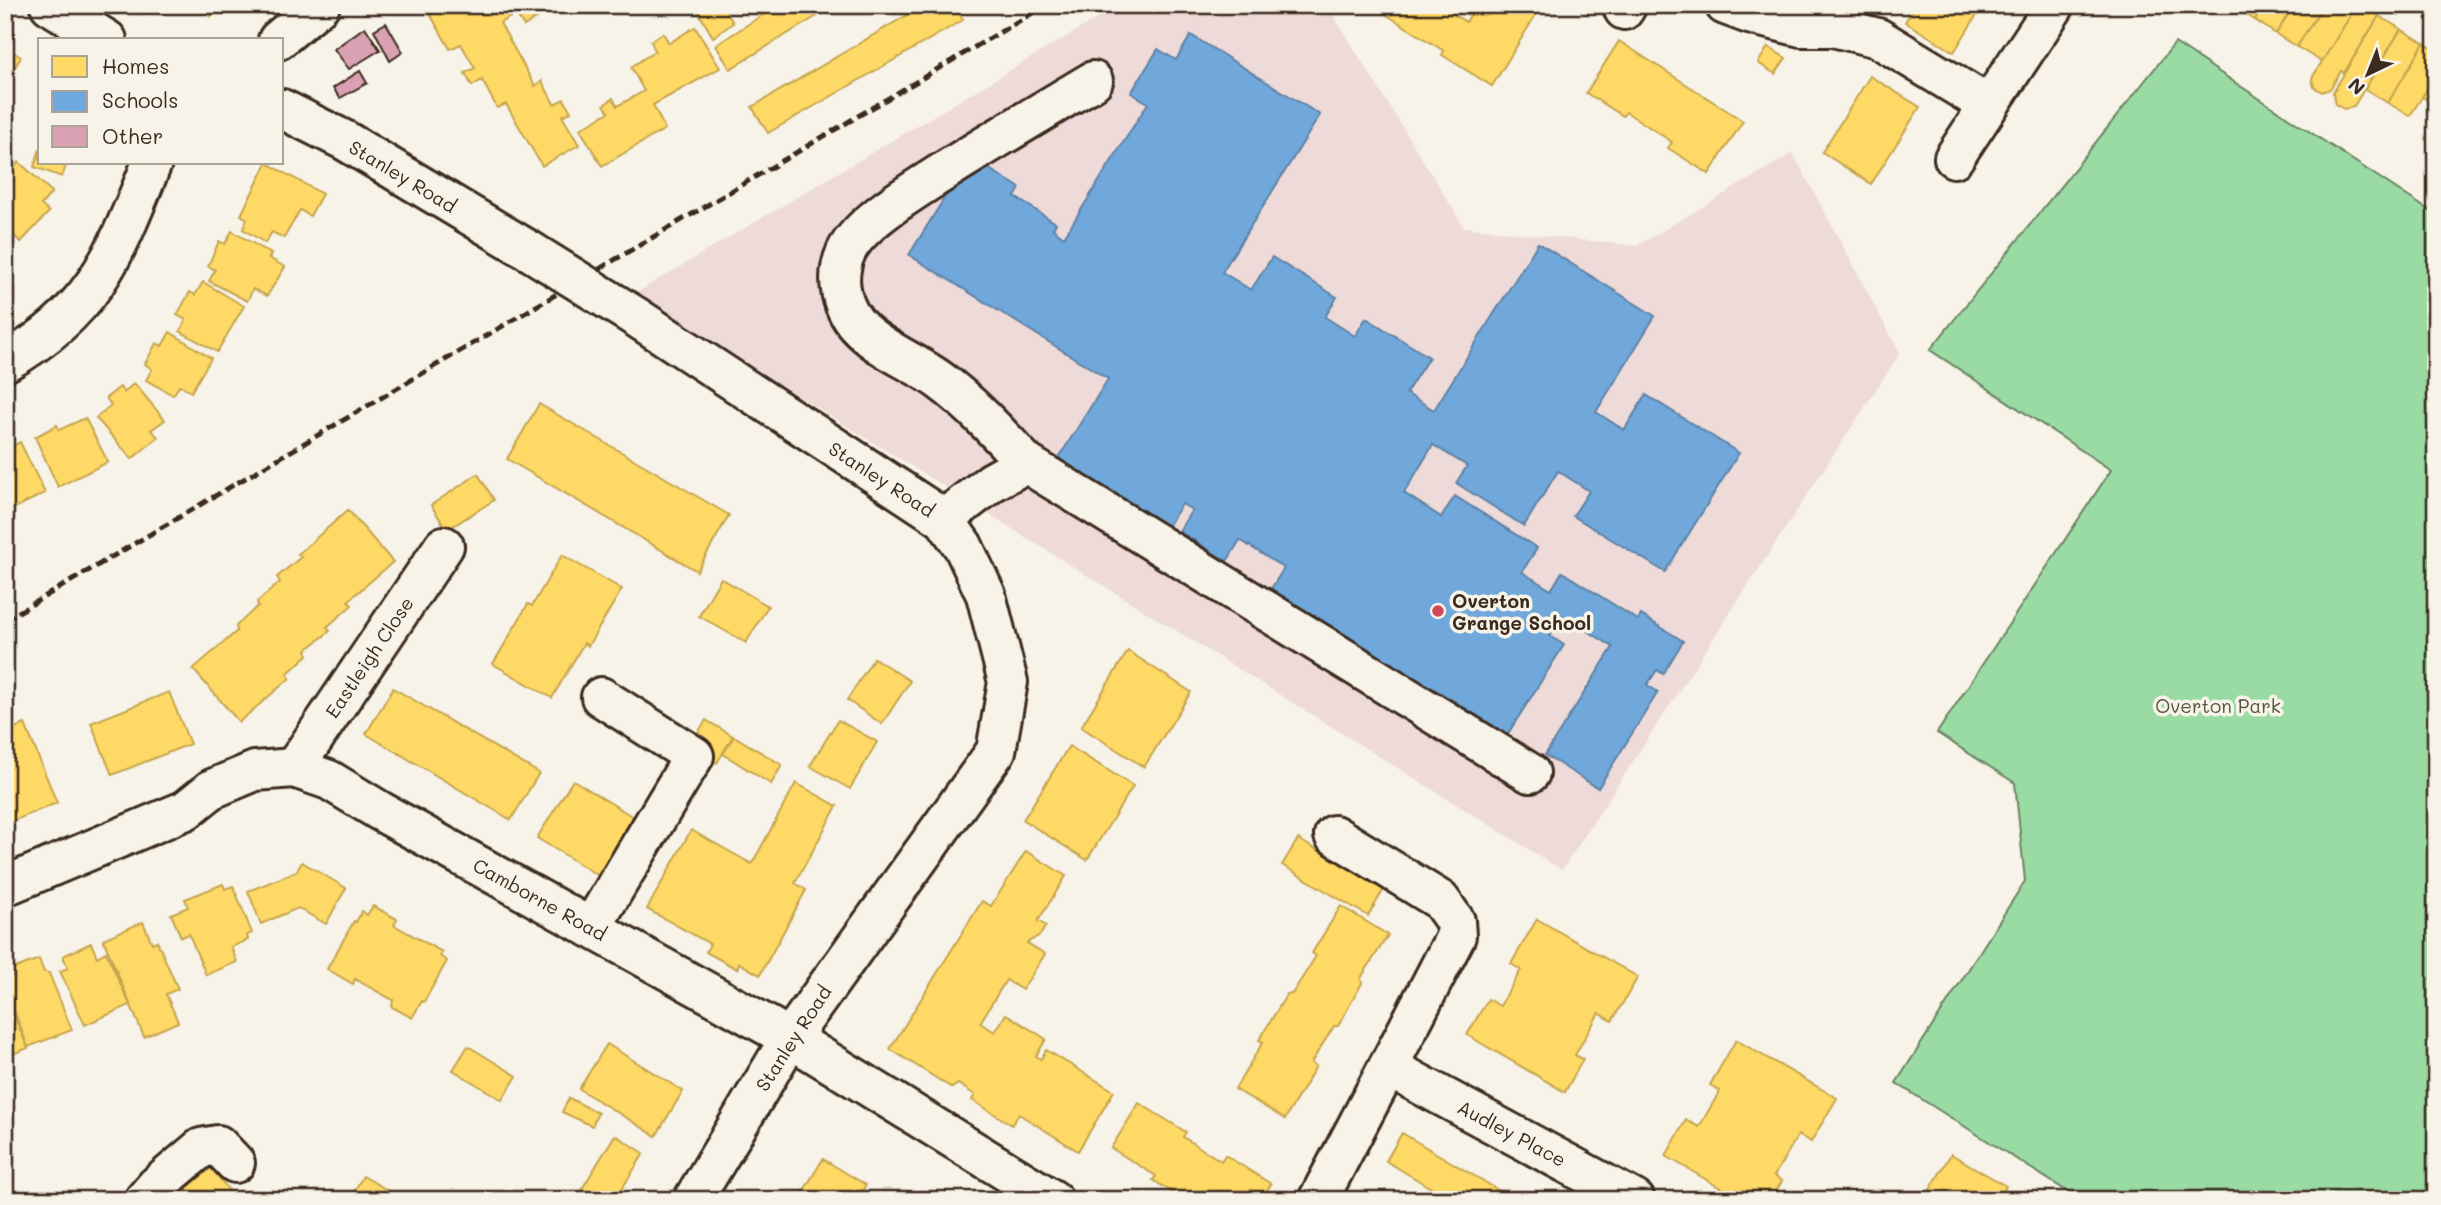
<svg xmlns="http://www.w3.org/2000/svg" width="2441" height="1205" font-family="Mali,sans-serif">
<rect width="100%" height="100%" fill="#f7f3e8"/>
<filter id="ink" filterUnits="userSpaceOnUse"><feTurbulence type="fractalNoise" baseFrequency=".0143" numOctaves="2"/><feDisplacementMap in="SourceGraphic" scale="14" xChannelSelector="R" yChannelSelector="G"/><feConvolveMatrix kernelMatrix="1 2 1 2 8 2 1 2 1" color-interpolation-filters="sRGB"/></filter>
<g filter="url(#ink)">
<path fill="#eedad8" d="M1120 5H1327L1464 227 1637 246 1793 153 1900 353 1562 870 634 294Z"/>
<path fill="#9adba4" stroke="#6a8261" stroke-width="2" d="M2175 43 2436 215V1200H2081L1896 1083 2025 881 2015 783 1937 733 2111 470 1930 350Z"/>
<g fill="#ffd966" stroke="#c4a450" stroke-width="2">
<path d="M198 5H222L210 17Z"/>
<path d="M444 5H556L524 26 516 14 500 23 535 86 542 81 554 104 564 99 571 112 562 116 579 145 542 166 506 104 497 108 482 80 472 86 465 73 475 68 461 44 450 49 430 14Z"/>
<path d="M694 5H723L733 23 713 37Z"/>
<path d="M778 5H835L730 69 716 45Z"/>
<path d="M924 5H954L963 20 768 133 752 107Z"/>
<path d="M1371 5H1439L1466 22 1476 5H1542L1492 86 1442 55 1444 51Z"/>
<path d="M1915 5H1983L1954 52 1905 22Z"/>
<path d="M2236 5H2264L2255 20 2234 7Z"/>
<path d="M2264 5H2294L2276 34 2255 20Z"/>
<path d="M2294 5H2323L2297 47 2276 34Z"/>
<path d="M2323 5H2357L2322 62 2297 47Z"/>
<path d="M2357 5H2363L2379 16 2344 73 2341 71 2330 89 2322 92 2314 87 2312 78Z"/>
<path d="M2379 16 2401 29 2354 106 2344 109 2335 104 2333 92Z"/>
<path d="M695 27 720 68 653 105 665 129 602 166 580 129 609 112 604 105 613 98 617 106 644 91 631 67 655 51 651 41 663 33 669 43Z"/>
<path d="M2401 29 2424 43 2388 103 2365 89Z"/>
<path d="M1619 41 1743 121 1709 174 1668 148 1672 142 1626 112 1623 116 1586 93Z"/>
<path d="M2424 43 2436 50V75L2410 116 2388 103Z"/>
<path d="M5 47 21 57 5 83Z"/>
<path d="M1768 47 1786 58 1775 74 1758 63Z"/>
<path d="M2436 75V105L2422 97Z"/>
<path d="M1870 76 1920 107 1871 184 1822 152Z"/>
<path d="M40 149V163H67L62 177 34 167Z"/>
<path d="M19 162 52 192 41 205 49 212 21 242 5 228V178Z"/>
<path d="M267 163 322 194 310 216 300 210 284 238 272 232 265 243 243 229 247 219 241 215Z"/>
<path d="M232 231 271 254 269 258 285 267 267 296 253 289 247 301 209 281 215 270 208 266 219 241 225 244Z"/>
<path d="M203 282 244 306 217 352 180 331 186 320 177 315 190 292 195 295Z"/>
<path d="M170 332 211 358 191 392 180 385 173 395 146 380 152 369 145 364 156 343 162 346Z"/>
<path d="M134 383 165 420 151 430 158 437 132 459 96 418 111 405 106 398 120 387 124 393Z"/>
<path d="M539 404 729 515 697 571 507 459Z"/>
<path d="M85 418 108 462 58 487 35 437 57 425 59 430Z"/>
<path d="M20 442 45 493 5 513V450Z"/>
<path d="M478 474 494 500 447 530 431 505Z"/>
<path d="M348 510 393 562 348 601 352 605 327 627 330 631 306 650 308 655 287 674 290 678 239 722 193 669 237 631 236 626 258 606 257 602 280 582 277 577 301 557 298 554Z"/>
<path d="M562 555 622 589 588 646 584 643 552 698 493 664 528 604 532 606Z"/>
<path d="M721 578 768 606 746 643 699 616Z"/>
<path d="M1128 651 1191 692 1144 767 1081 727Z"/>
<path d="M874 658 910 681 882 724 847 700Z"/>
<path d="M393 688 539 773 511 820 366 734Z"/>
<path d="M169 692 190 744 112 775 91 723Z"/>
<path d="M706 720 733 736 717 763 689 747Z"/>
<path d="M838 720 877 742 850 789 810 766Z"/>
<path d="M25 724 57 803 5 824V732Z"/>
<path d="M734 736 782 765 771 784 723 754Z"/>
<path d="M1069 746 1133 786 1087 860 1023 820Z"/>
<path d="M573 780 648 826 612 884 537 838Z"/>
<path d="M796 783 837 806 795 883 806 890 760 975 739 963 737 969 706 952 710 944 647 909 691 830 752 864Z"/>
<path d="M1298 839 1384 889 1368 916 1282 865Z"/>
<path d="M1026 851 1066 876 1038 921 1046 926 1040 935 1027 943 1045 954 1022 990 1006 980 980 1023 995 1032 1006 1014 1046 1039 1036 1056 1041 1059 1046 1050 1114 1091 1078 1151 1019 1114 1012 1125 972 1100 975 1095 958 1084 952 1088 890 1049 982 901 991 906Z"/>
<path d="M302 862 346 888 326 924 298 908 261 924 248 891 296 872Z"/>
<path d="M223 884 225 889 233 886 252 933 247 935 248 940 231 947 237 962 206 975 189 934 181 937 171 914 188 907 185 899Z"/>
<path d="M373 906 397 919 394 925 442 952 440 956 447 961 424 1002 422 1001 412 1018 392 1007 393 1000 355 979 353 984 327 969 354 921 356 922 362 911 367 915Z"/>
<path d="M1341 906 1388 935 1361 978 1362 983 1338 1026H1334L1311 1063 1316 1066 1285 1119 1235 1089 1263 1042 1259 1040 1287 994H1292L1316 956 1312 953Z"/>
<path d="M1537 919 1638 977 1612 1021 1599 1013 1575 1055 1583 1059 1565 1092 1467 1035 1488 999 1500 1006 1521 970 1511 964Z"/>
<path d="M143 922 152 943 157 941 178 989 166 994 178 1022 144 1037 103 939Z"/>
<path d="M91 943 97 957 106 952 130 1005 85 1025 60 971 68 968 63 956Z"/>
<path d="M39 959 44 972 49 973 72 1030 28 1047 5 987V979L13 976 10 970Z"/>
<path d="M5 995 28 1048 5 1057Z"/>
<path d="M1736 1040 1837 1098 1811 1142 1798 1135 1774 1176 1782 1181 1771 1200H1741L1666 1156 1686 1120 1699 1127 1720 1091 1710 1085Z"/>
<path d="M607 1044 683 1091 656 1136 579 1089Z"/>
<path d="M468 1046 517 1076 502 1100 453 1070Z"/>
<path d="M569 1098 598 1113 592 1126 562 1112Z"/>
<path d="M1139 1103 1186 1132 1183 1137 1221 1161 1225 1155 1271 1184 1261 1200H1184L1153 1180 1156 1176 1111 1148Z"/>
<path d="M1402 1133 1515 1200H1451L1386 1161Z"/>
<path d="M615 1135 644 1153 615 1200H601L582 1189Z"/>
<path d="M1951 1154 2006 1186 1998 1200H1924Z"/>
<path d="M823 1159 866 1185 857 1200H798Z"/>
<path d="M211 1168 231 1193 223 1200H173Z"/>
<path d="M363 1176 389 1191 384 1200H349Z"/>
</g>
<path fill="#6fa8dc" stroke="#5f82a3" stroke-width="2" d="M1191 35 1320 115 1222 272 1251 290 1272 257 1337 297 1325 317 1355 336 1366 318 1429 357 1406 393 1434 410 1538 243 1655 316 1596 412 1624 430 1646 395 1739 453 1665 572 1573 516 1589 491 1558 471 1524 526 1456 483 1467 466 1433 445 1404 493 1441 517 1455 496 1537 548 1522 572 1551 590 1562 572 1638 620 1641 615 1683 641 1663 674 1657 670 1647 685 1658 692 1598 788 1545 755 1613 647 1564 616 1550 636 1564 645 1507 735 1452 700 1448 706 1269 592 1284 568 1240 540 1227 561 1179 531 1192 510 1182 504 1161 537 1061 475 1058 459 1108 379 909 255 970 157 1020 188 1015 197 1056 223 1053 229 1064 237 1148 103 1131 93 1158 49 1176 60Z"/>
<g fill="#d9a1b2" stroke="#3b2a1e" stroke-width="2">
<path d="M386 23 403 52 390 61 374 30Z"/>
<path d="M365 27 380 50 349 69 334 49Z"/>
<path d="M360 71 367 83 340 98 333 88Z"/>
</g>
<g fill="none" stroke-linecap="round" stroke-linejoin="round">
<defs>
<g id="minor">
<path d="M50 5 107 40"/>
<path d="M1725 5 1749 14 1801 27H1833L1878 38 1988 105"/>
<path d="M1624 10 1627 5"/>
<path d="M278 40 320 5"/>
<path d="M282 109 344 140 530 251"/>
<path d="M1954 158 2055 5"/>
<path d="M636 317 944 519 963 546 986 595 1008 682 996 751 790 1038 693 1200"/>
<path d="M5 362C96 311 115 254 152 163"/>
<path d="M1026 463C999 434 973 405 942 382 917 363 885 352 862 330 841 310 834 279 846 252 860 222 915 190 943 172 992 141 1043 111 1093 81"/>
<path d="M944 519 992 482 1026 463 1530 773"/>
<path d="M294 768 444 546"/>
<path d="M1334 835 1440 900 1455 921 1456 936 1388 1067"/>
<path d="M5 886 186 810 212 789 255 771 294 768 329 780 380 811 790 1038 1053 1200"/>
<path d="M591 928 694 756 601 697"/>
<path d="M144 1200 156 1186 201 1148 218 1145 235 1163"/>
<path d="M1318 1200 1388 1067 1635 1200"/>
</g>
</defs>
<use href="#minor" stroke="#3b2a1e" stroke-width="44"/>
<use href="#minor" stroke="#f7f3e8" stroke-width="38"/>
<path stroke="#3b2a1e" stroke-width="5" stroke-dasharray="10 5" stroke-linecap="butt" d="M5 620 1046 5"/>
<defs>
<path id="minor-bridge" d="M530 251 636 317"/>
</defs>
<use href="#minor-bridge" stroke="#3b2a1e" stroke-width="44" stroke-linecap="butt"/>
<use href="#minor-bridge" stroke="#f7f3e8" stroke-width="38"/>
</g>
</g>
<circle fill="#d1495b" stroke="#f7f3e8" stroke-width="2.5" cx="1438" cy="611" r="7"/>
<g text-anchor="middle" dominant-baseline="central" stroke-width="7" stroke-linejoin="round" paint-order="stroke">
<g font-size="19" fill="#3b2a1e" stroke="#f7f3e8">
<text transform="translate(403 176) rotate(31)">Stanley Road</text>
<text transform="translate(882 479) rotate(33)">Stanley Road</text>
<text transform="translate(369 657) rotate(-56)">Eastleigh Close</text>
<text transform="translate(540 899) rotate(29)">Camborne Road</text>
<text transform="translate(793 1038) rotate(-57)">Stanley Road</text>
<text transform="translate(1512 1133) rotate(28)">Audley Place</text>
</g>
<g font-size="19" font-weight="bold" fill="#3b2a1e" stroke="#f7f3e8" text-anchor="start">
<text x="1452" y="600">Overton<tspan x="1452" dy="22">Grange School</tspan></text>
</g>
<g font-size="19" fill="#535640" stroke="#f7f3e8">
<text x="2218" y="705">Overton Park</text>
</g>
</g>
<rect width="2441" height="1205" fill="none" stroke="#f7f3e8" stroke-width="28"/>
<rect x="14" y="14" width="2413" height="1177" fill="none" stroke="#3b2a1e" stroke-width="2.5" filter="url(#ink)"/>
<rect x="38" y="38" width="245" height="126" fill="#f7f3e8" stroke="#aca397" stroke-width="2"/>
<rect x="52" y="56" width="35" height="21" fill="#ffd966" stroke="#aca397" stroke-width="2"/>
<text x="102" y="74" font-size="21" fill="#3b2a1e">Homes</text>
<rect x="52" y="91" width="35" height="21" fill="#6fa8dc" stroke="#aca397" stroke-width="2"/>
<text x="102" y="108" font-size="21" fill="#3b2a1e">Schools</text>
<rect x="52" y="126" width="35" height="21" fill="#d9a1b2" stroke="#aca397" stroke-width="2"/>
<text x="102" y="144" font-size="21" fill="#3b2a1e">Other</text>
<g transform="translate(2368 74) rotate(223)" stroke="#f7f3e8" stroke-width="5" paint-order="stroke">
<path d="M0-5L12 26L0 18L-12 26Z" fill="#3b2a1e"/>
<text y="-10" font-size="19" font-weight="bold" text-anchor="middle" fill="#3b2a1e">N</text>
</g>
</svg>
